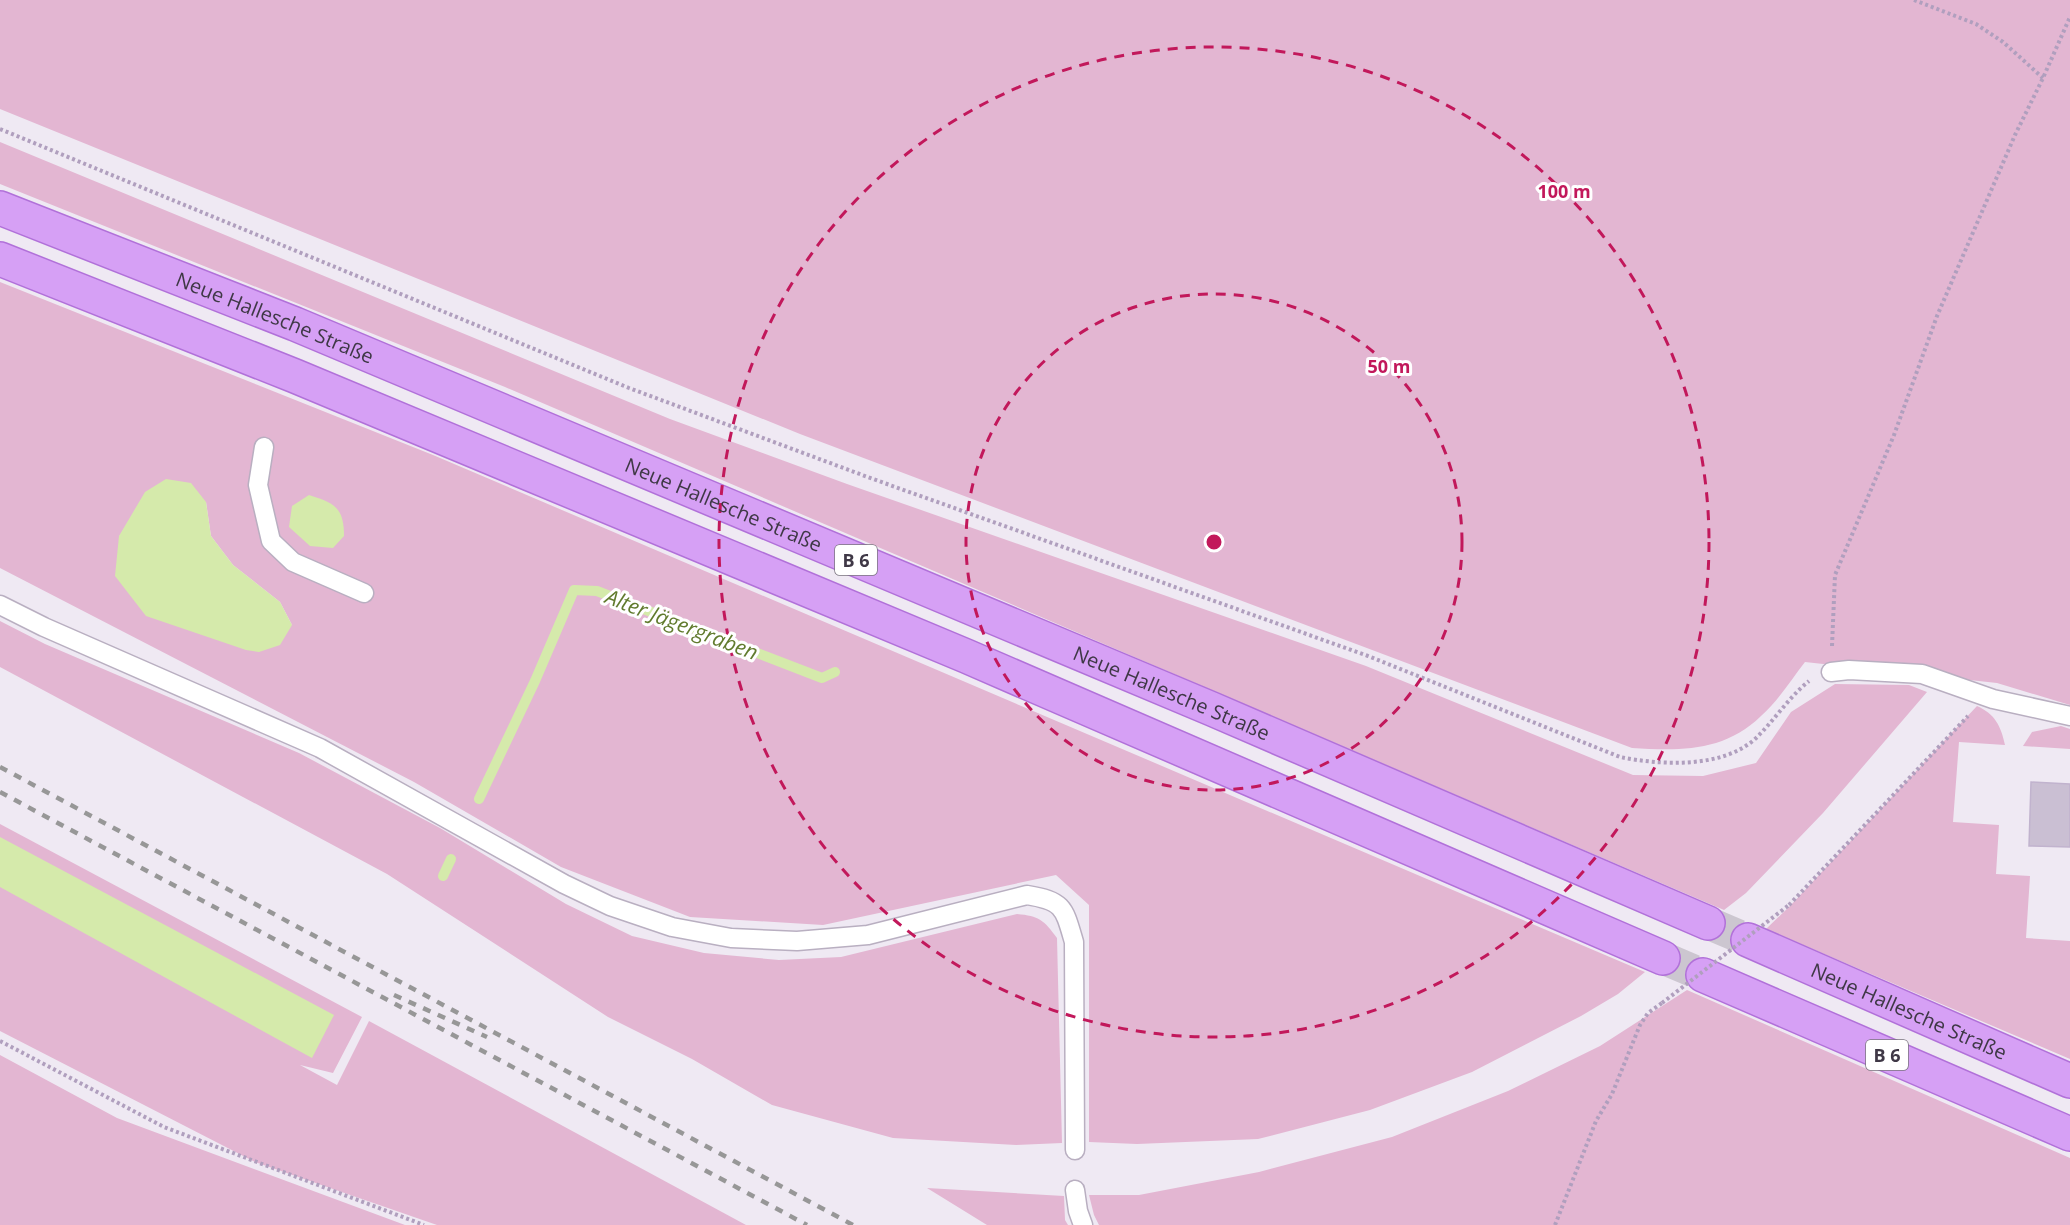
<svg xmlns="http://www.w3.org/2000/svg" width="2070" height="1225" font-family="'Open Sans',sans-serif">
<rect width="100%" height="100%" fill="#efe9f3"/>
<g fill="#e3b6d2" fill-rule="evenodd">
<path d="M0 0H2070V705L1997 683 1805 662C1791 680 1778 701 1761 716 1724 752 1680 751 1632 748L800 434 0 109Z"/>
<path d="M0 142 670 419 847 484 1366 666 1633 775 1703 776 1756 763 1791 712 1835 684 1909 685 1927 692 1823 813 1746 893 1724 910 505 387 0 184Z"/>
<path d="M0 282 433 455 1645 972 1618 994 1581 1016 1472 1072 1370 1110 1258 1139 1137 1144 1089 1142V905L1056 875 823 925 690 917 561 867 414 782 0 568ZM206 502 211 536 233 565 280 602 292 625 119 536Z"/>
<path d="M0 621 45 644 299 753 440 828 566 904 632 936 704 953 779 960 841 957 1017 914C1039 916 1044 920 1057 938L1062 1143 1016 1145 893 1138 772 1105 692 1059 608 1017 387 874 0 667Z"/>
<path d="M1977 706C1995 714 2001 726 2005 745L1959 742 1953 822 1999 825 1996 874 2030 876 2026 938 2070 941V1059L1766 929 1790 906Z"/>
<path d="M2061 726 2070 729V749L2023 746 2032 732Z"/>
<path d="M0 824 362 1017 333 1073 300 1065 337 1085 369 1021 746 1225H437L255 1162 0 1031Z"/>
<path d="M1687 990 2070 1158V1225H1099L1094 1215 1089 1195H1139L1259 1172 1392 1137 1508 1091 1600 1046Z"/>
<path d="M0 1055 117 1118 405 1225H0Z"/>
<path d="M927 1188 1064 1196 1065 1220 1068 1225H987Z"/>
</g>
<g fill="#d5eaab">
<path d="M166 479 191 483 206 502 211 536 233 565 280 602 292 625 280 645 259 652 246 650 146 616 115 576 119 536 145 492Z"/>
<path d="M309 495C334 503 344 507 344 536L333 548 310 546 289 527 292 506Z"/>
<path d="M0 837 334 1015 312 1058 0 887Z"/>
</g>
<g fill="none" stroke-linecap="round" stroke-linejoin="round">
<g stroke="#d5eaab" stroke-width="10">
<path d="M479 799 535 681 574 590 597 591 822 678 835 672"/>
<path d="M443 876 451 859"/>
</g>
</g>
<path fill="#cabfd3" stroke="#c1b3ce" stroke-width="1.5" d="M2031 782 2070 784V847L2029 846Z"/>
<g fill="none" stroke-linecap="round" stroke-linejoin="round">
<g stroke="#ccc6d0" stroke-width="33" stroke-dasharray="33 16" stroke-linecap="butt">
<path d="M1708 923 1748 940"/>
<path d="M1663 958 1703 975"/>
</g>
<defs>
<g id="service">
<path d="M264 447 258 485 271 541 293 562 364 593"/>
<path d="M0 605 44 627 320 748 564 884 610 906 672 927 731 938 797 941 868 935 1027 895C1064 901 1064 908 1074 942L1075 1150"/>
<path d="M1831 672 1849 670 1922 674 1993 699 2070 716"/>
<path d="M1075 1190 1078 1211 1083 1225"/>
</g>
<g id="primary">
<path id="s1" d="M0 208 295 324 1212 709 1708 923"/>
<path d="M0 259 295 376 966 656 1663 958"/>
<path id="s2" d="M1748 940 2070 1081"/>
<path d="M1703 975 2070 1134"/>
</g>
</defs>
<use href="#service" stroke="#b9afc1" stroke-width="21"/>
<use href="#primary" stroke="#b171d9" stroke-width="36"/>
<g stroke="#b09fbe" stroke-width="4" stroke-dasharray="3 3" stroke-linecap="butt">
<path d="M1914 0 1976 24 2003 42 2043 78"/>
<path d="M0 129 629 388 873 479 1368 656 1620 757C1660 765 1721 769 1755 739 1774 721 1788 698 1809 681"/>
<path d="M1832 646 1835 575 1894 435 1937 316 2015 135 2043 78 2070 17"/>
<path d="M1789 905 1968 716"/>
<path d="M0 1041 164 1127 424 1225"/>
<path d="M1555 1225 1596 1121 1612 1094 1640 1025 1648 1013 1662 1003"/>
</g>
<use href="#service" stroke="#fff" stroke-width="18"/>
<use href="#primary" stroke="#d6a0f5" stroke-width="33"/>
<g stroke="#979797" stroke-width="4.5" stroke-dasharray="8 8" stroke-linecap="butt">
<path d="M0 767 853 1225"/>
<path d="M0 792 807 1225"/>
<path d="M394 995 487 1037"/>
</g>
<path stroke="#b09fbe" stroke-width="4" stroke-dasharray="3 3" stroke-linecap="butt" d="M1662 1003 1789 905"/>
</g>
<g fill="none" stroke="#c2185b" stroke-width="3" stroke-dasharray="10 8">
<circle cx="1214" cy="542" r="248"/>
<circle cx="1214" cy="542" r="495"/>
</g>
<g text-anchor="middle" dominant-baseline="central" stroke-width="6" stroke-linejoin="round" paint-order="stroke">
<g fill="#fff" stroke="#79747e" stroke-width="1.5">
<rect x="835" y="545" width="42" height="30" rx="4.5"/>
<rect x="1866" y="1040" width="42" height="30" rx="4.5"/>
</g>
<g font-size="18" font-weight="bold" fill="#3f3846">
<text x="856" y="560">B 6</text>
<text x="1887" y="1055">B 6</text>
</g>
<g font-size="20" fill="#3f3846" stroke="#fff">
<text stroke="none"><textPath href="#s1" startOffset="296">Neue Hallesche Straße</textPath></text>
<text stroke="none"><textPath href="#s1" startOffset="782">Neue Hallesche Straße</textPath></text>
<text stroke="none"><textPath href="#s1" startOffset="1268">Neue Hallesche Straße</textPath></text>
<text stroke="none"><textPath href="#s2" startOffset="176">Neue Hallesche Straße</textPath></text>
</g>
<g font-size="21" font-style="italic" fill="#617b2e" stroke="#fff">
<text transform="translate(682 624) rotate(21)">Alter Jägergraben</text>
</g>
</g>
<circle cx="1214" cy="542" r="9" fill="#c2185b" stroke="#fff" stroke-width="3"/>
<g font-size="18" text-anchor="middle" font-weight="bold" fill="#c2185b" stroke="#fff" stroke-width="6" stroke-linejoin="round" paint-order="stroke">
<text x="1564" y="198">100 m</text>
<text x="1389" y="373">50 m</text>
</g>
</svg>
